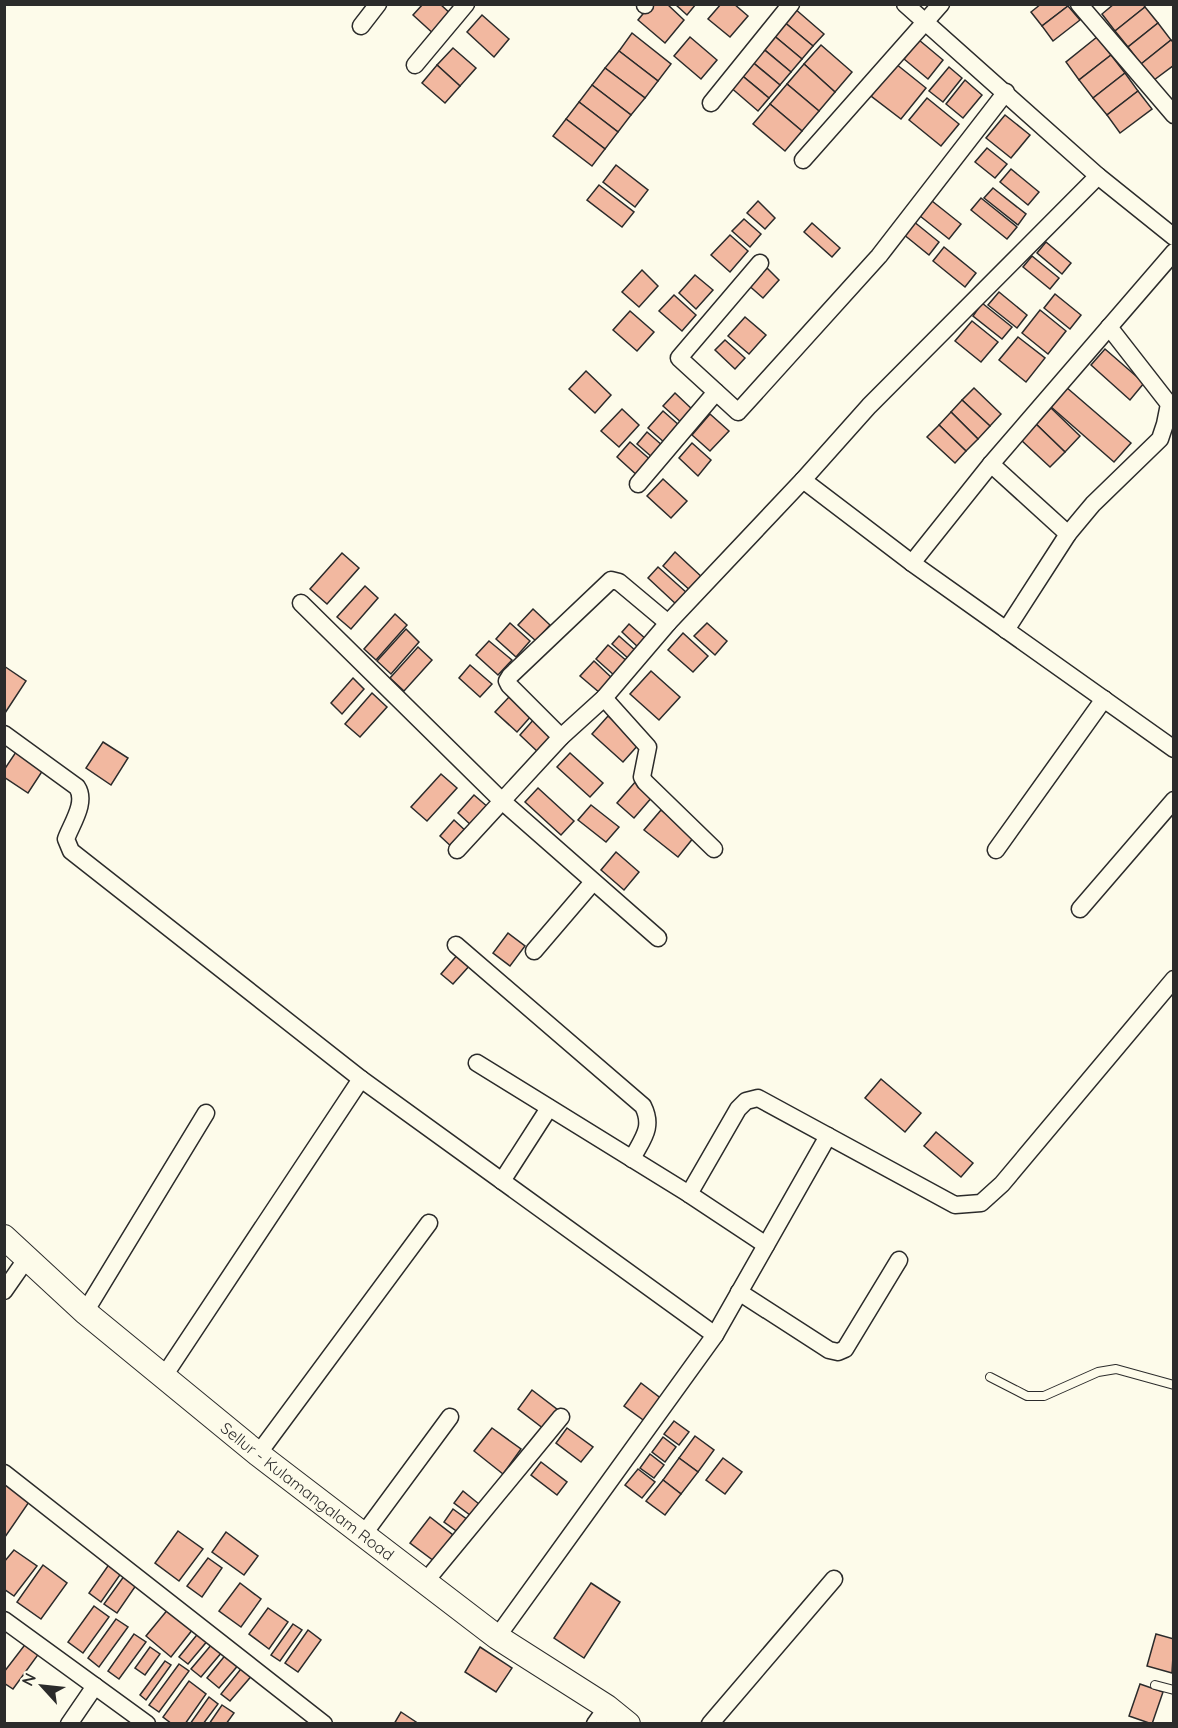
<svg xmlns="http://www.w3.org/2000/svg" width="1178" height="1728" font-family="Quicksand,sans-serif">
<rect width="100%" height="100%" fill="#fdfbea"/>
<g fill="#f2b8a0" stroke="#2b2b2b" stroke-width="1.5">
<path d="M423 4H440L453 16 436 36 413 15Z"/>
<path d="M651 4H667L684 20 665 43 638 20Z"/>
<path d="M675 4H696L687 15Z"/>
<path d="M721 4H734L748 16 730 37 708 19Z"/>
<path d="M1041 4H1067L1068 6 1042 26 1031 12Z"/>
<path d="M1114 4H1143L1145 7 1115 31 1102 14Z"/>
<path d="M1068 6 1080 20 1053 41 1042 26Z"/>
<path d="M1145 7 1158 23 1128 47 1115 31Z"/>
<path d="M794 8 824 34 813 46 783 21Z"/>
<path d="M482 15 509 39 494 57 467 32Z"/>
<path d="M783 21 813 46 802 59 772 34Z"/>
<path d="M1158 23 1171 40 1141 64 1128 47Z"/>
<path d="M632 33 671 64 658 81 619 51Z"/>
<path d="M772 34 802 59 791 72 761 47Z"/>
<path d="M690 37 717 60 701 79 674 56Z"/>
<path d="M1097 37 1111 55 1079 80 1066 62Z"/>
<path d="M919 40 943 60 928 79 904 59Z"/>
<path d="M1171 40 1174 43V65L1154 80 1141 64Z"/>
<path d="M821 45 852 72 835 92 804 64Z"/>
<path d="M761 47 791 72 780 85 750 60Z"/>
<path d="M453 48 476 68 460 86 437 65Z"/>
<path d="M619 51 658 81 645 98 605 68Z"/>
<path d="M1111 55 1125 73 1093 98 1079 80Z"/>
<path d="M750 60 780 85 769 98 739 73Z"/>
<path d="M804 64 835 92 819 111 787 84Z"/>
<path d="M896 64 926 88 901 119 871 96Z"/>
<path d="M437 65 460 86 445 103 422 83Z"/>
<path d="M949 67 962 78 943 102 929 91Z"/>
<path d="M605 68 645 98 631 115 592 85Z"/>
<path d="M739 73 769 98 758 111 729 86Z"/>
<path d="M1125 73 1138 91 1107 115 1093 98Z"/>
<path d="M965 80 982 95 963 118 946 104Z"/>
<path d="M787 84 819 111 802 131 770 104Z"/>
<path d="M592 85 631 115 618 132 579 102Z"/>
<path d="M1138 91 1152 109 1120 133 1107 115Z"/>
<path d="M927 98 959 124 941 146 909 120Z"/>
<path d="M579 102 618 132 605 149 566 119Z"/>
<path d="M770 104 802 131 785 151 753 124Z"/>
<path d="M1005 115 1030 135 1011 158 986 138Z"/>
<path d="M566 119 605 149 592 166 553 136Z"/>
<path d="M987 148 1007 164 995 178 975 162Z"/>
<path d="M616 165 648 190 635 207 603 182Z"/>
<path d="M1011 169 1039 192 1028 205 1000 182Z"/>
<path d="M599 185 634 212 622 227 587 200Z"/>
<path d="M993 188 1026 214 1018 225 984 198Z"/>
<path d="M981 198 1017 227 1007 239 971 210Z"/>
<path d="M758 201 775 218 765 229 747 213Z"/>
<path d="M932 201 961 224 949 239 920 216Z"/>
<path d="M744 219 761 234 750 247 732 231Z"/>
<path d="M913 221 939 242 929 255 903 234Z"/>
<path d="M812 223 840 248 832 257 804 232Z"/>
<path d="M730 235 748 251 730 272 711 255Z"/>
<path d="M1046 242 1071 263 1062 274 1037 253Z"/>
<path d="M944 247 976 273 965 287 933 261Z"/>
<path d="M1032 256 1059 278 1050 289 1023 267Z"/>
<path d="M763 264 779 280 763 298 746 283Z"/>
<path d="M642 270 658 286 639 307 622 292Z"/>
<path d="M695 275 713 290 696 309 679 293Z"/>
<path d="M999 292 1027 315 1017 328 988 305Z"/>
<path d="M1055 294 1081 315 1070 329 1044 308Z"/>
<path d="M674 295 696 315 682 331 659 311Z"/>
<path d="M982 303 1012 327 1002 339 973 316Z"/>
<path d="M1040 310 1066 331 1048 354 1022 333Z"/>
<path d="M630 311 654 332 637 351 613 330Z"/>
<path d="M745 317 766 335 749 354 728 336Z"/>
<path d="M972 321 998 342 981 362 955 341Z"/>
<path d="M1018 337 1045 358 1026 382 999 360Z"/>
<path d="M725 340 745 358 735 369 715 350Z"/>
<path d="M1105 349 1144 383 1130 400 1091 365Z"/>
<path d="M586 371 611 395 595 413 569 389Z"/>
<path d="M1066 387 1131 443 1114 462 1050 406Z"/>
<path d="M974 388 1001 414 990 426 962 400Z"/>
<path d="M675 393 694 411 683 424 663 406Z"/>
<path d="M962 400 990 426 978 439 951 412Z"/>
<path d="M1051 408 1080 436 1065 452 1036 424Z"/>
<path d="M622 409 639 425 619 447 601 431Z"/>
<path d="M663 411 680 426 665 443 648 428Z"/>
<path d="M951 412 978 439 966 451 939 425Z"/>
<path d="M710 414 729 431 710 451 692 435Z"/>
<path d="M1036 424 1065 452 1050 467 1021 440Z"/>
<path d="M939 425 966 451 955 463 927 437Z"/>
<path d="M647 432 663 446 653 458 637 444Z"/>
<path d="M630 442 653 462 639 477 617 457Z"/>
<path d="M692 443 711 460 698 476 679 458Z"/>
<path d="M663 479 687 501 671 518 647 496Z"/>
<path d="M675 552 704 579 692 592 663 566Z"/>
<path d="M342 553 359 568 327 604 310 589Z"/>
<path d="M658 567 687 593 677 605 648 578Z"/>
<path d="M365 586 378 598 351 629 337 617Z"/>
<path d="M533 609 550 625 536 641 518 625Z"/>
<path d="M395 614 407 625 376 660 364 649Z"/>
<path d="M510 623 530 641 516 657 496 639Z"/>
<path d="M707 623 727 641 715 655 694 636Z"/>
<path d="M629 624 647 640 639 648 622 632Z"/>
<path d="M406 629 419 642 391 674 377 661Z"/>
<path d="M683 633 708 656 693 672 668 650Z"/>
<path d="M619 636 636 651 629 659 612 644Z"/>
<path d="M489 641 512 660 498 675 476 655Z"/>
<path d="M608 645 628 662 615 676 596 659Z"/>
<path d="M418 647 432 660 404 691 390 678Z"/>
<path d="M594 661 613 679 600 693 580 676Z"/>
<path d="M470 665 492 684 480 697 459 678Z"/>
<path d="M4 666 26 681 5 713 4 712Z"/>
<path d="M651 671 680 697 659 720 630 694Z"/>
<path d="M353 678 364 689 342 714 331 703Z"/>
<path d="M372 693 387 707 360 737 345 724Z"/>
<path d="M510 696 532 715 517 732 495 712Z"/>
<path d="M608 716 639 744 623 762 592 734Z"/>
<path d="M535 718 555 736 539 753 520 735Z"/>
<path d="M103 742 128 758 111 785 86 768Z"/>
<path d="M18 749 45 767 28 793 4 777V770Z"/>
<path d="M570 753 603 783 590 797 557 767Z"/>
<path d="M441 774 457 788 427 821 411 807Z"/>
<path d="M636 781 653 796 634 818 617 803Z"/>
<path d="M538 788 574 821 561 835 525 802Z"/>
<path d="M474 795 489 808 473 827 458 813Z"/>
<path d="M591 805 619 827 606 842 578 820Z"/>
<path d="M661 810 694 837 678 857 644 830Z"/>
<path d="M454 820 468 833 454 849 440 836Z"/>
<path d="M616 852 639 872 624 890 601 870Z"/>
<path d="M508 933 525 946 510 966 493 953Z"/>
<path d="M459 953 471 964 453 984 441 974Z"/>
<path d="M881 1079 921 1113 905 1132 865 1098Z"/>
<path d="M936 1132 973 1163 961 1177 924 1146Z"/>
<path d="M641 1383 663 1400 646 1422 624 1406Z"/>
<path d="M532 1390 558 1410 544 1429 518 1409Z"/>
<path d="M674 1421 689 1432 679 1445 664 1434Z"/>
<path d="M492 1428 521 1449 503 1474 474 1451Z"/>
<path d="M567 1428 593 1447 581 1462 556 1443Z"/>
<path d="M695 1436 714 1450 698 1472 679 1458Z"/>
<path d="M663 1437 676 1447 665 1462 652 1452Z"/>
<path d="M650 1454 664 1465 654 1478 640 1468Z"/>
<path d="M679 1458 698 1472 681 1494 663 1480Z"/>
<path d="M723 1458 742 1472 725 1494 706 1480Z"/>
<path d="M541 1462 567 1482 557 1495 531 1475Z"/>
<path d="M638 1469 655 1482 642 1498 625 1485Z"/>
<path d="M663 1480 681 1494 665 1515 646 1501Z"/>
<path d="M6 1485 29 1502 5 1537 4 1487Z"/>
<path d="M463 1491 479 1504 470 1515 454 1503Z"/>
<path d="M453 1509 468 1520 459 1533 444 1522Z"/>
<path d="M430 1517 453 1535 434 1561 410 1543Z"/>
<path d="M178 1531 203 1549 179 1581 155 1563Z"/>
<path d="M226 1532 258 1556 244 1575 212 1552Z"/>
<path d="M14 1550 37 1566 14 1596 4 1589V1562Z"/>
<path d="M208 1558 222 1568 202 1597 187 1586Z"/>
<path d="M110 1563 122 1572 101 1602 89 1593Z"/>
<path d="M43 1565 67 1583 41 1619 17 1602Z"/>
<path d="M127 1572 139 1581 117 1613 104 1604Z"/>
<path d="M240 1583 261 1599 241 1627 219 1611Z"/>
<path d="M591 1583 620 1602 584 1658 554 1638Z"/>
<path d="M94 1606 109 1617 83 1653 68 1642Z"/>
<path d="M169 1608 193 1629 171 1657 146 1636Z"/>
<path d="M268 1608 288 1622 269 1649 249 1634Z"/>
<path d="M116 1619 128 1627 99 1667 88 1658Z"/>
<path d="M293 1624 302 1630 280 1661 271 1655Z"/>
<path d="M308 1630 321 1640 298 1672 285 1663Z"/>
<path d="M200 1631 209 1639 188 1664 179 1657Z"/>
<path d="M134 1634 146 1642 119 1679 108 1671Z"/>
<path d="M1156 1634 1174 1639 1172 1673 1147 1666Z"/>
<path d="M27 1642 40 1652 13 1689 4 1683V1672Z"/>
<path d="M212 1644 222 1652 201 1677 191 1669Z"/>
<path d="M150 1647 160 1654 145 1675 135 1668Z"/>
<path d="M480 1647 512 1668 496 1692 465 1672Z"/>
<path d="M227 1653 240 1663 219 1688 207 1678Z"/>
<path d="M165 1661 171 1665 146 1700 140 1695Z"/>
<path d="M179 1664 189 1671 159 1712 149 1705Z"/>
<path d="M244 1665 254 1673 230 1701 221 1694Z"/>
<path d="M189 1681 206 1694 185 1724H172L163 1717Z"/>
<path d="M1140 1684 1163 1692 1152 1724 1129 1716Z"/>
<path d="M209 1697 218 1704 203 1724H190Z"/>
<path d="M222 1705 234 1713 226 1724H209Z"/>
<path d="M401 1712 419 1724H394Z"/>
</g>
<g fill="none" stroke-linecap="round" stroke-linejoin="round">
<defs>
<g id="lane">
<path d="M990 1377 1027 1396H1044L1098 1372 1116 1369 1174 1385"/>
<path d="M1155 1685 1174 1690"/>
</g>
<g id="street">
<path d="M905 4 1098 176 1174 237"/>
<path d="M1079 4 1174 115"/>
<path d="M645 5V4"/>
<path d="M361 26 378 4"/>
<path d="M415 65 466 4"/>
<path d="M711 103 791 4"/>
<path d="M803 160 941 4"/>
<path d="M1174 252 991 464 912 563 1174 749"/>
<path d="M760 263 679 358 738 412 879 256 1006 92"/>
<path d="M991 464 1068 534"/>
<path d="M803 480 912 563"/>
<path d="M638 484 716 392"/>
<path d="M301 603 502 801 658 938"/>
<path d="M1006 630 1068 534 1093 504 1160 439 1165 424 1169 404 1109 327"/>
<path d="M604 698 648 747 642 777 645 782 714 849"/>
<path d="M4 734 77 787C87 802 72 823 66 839L71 851 361 1079"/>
<path d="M561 737 509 685 507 681 510 676 611 580 619 582 668 623"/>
<path d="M457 850 561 737 604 698 668 623 803 480 869 406 1098 176"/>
<path d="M996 850 1104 699"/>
<path d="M1080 909 1174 800"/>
<path d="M456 945 643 1106C654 1128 642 1139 632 1159"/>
<path d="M534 951 593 882"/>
<path d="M477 1063 689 1194 766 1245"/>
<path d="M502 1181 549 1108"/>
<path d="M689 1194 738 1109 746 1101 758 1098 955 1205 981 1203 1002 1184 1174 979"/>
<path d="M4 1291 27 1258"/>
<path d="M739 1292 829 1350 838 1352 845 1349 899 1260"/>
<path d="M85 1312 206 1113"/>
<path d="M715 1335 828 1136"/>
<path d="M164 1376 361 1079 715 1335 497 1637"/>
<path d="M258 1454 429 1223"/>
<path d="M4 1473 324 1724"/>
<path d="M363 1535 450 1417"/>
<path d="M425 1582 561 1417"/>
<path d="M4 1620 147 1724"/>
<path d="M69 1724 95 1686"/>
<path d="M595 1724 607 1707"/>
<path d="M710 1724 834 1579"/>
</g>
<g id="secondary">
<path id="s1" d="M4 1237 85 1312 258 1454 497 1637 607 1707 628 1724"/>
</g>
</defs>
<use href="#lane" stroke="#2b2b2b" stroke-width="10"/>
<use href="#street" stroke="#2b2b2b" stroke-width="19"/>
<use href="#secondary" stroke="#2b2b2b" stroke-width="26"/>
<use href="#lane" stroke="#fdfbea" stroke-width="8"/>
<use href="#street" stroke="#fdfbea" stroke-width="16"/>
<use href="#secondary" stroke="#fdfbea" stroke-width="24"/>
</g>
<g text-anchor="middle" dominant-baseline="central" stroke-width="4.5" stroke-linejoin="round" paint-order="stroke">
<g font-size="16" fill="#2b2b2b" stroke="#fdfbea">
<text stroke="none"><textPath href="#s1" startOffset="396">Sellur - Kulamangalam Road</textPath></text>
</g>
</g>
<rect width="1178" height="1728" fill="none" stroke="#2b2b2b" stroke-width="12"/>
<g transform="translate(42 1686) rotate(297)" stroke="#fdfbea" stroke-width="4.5" paint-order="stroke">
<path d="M0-4.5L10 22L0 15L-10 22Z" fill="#2b2b2b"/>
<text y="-9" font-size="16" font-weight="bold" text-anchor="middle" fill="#2b2b2b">N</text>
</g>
</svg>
